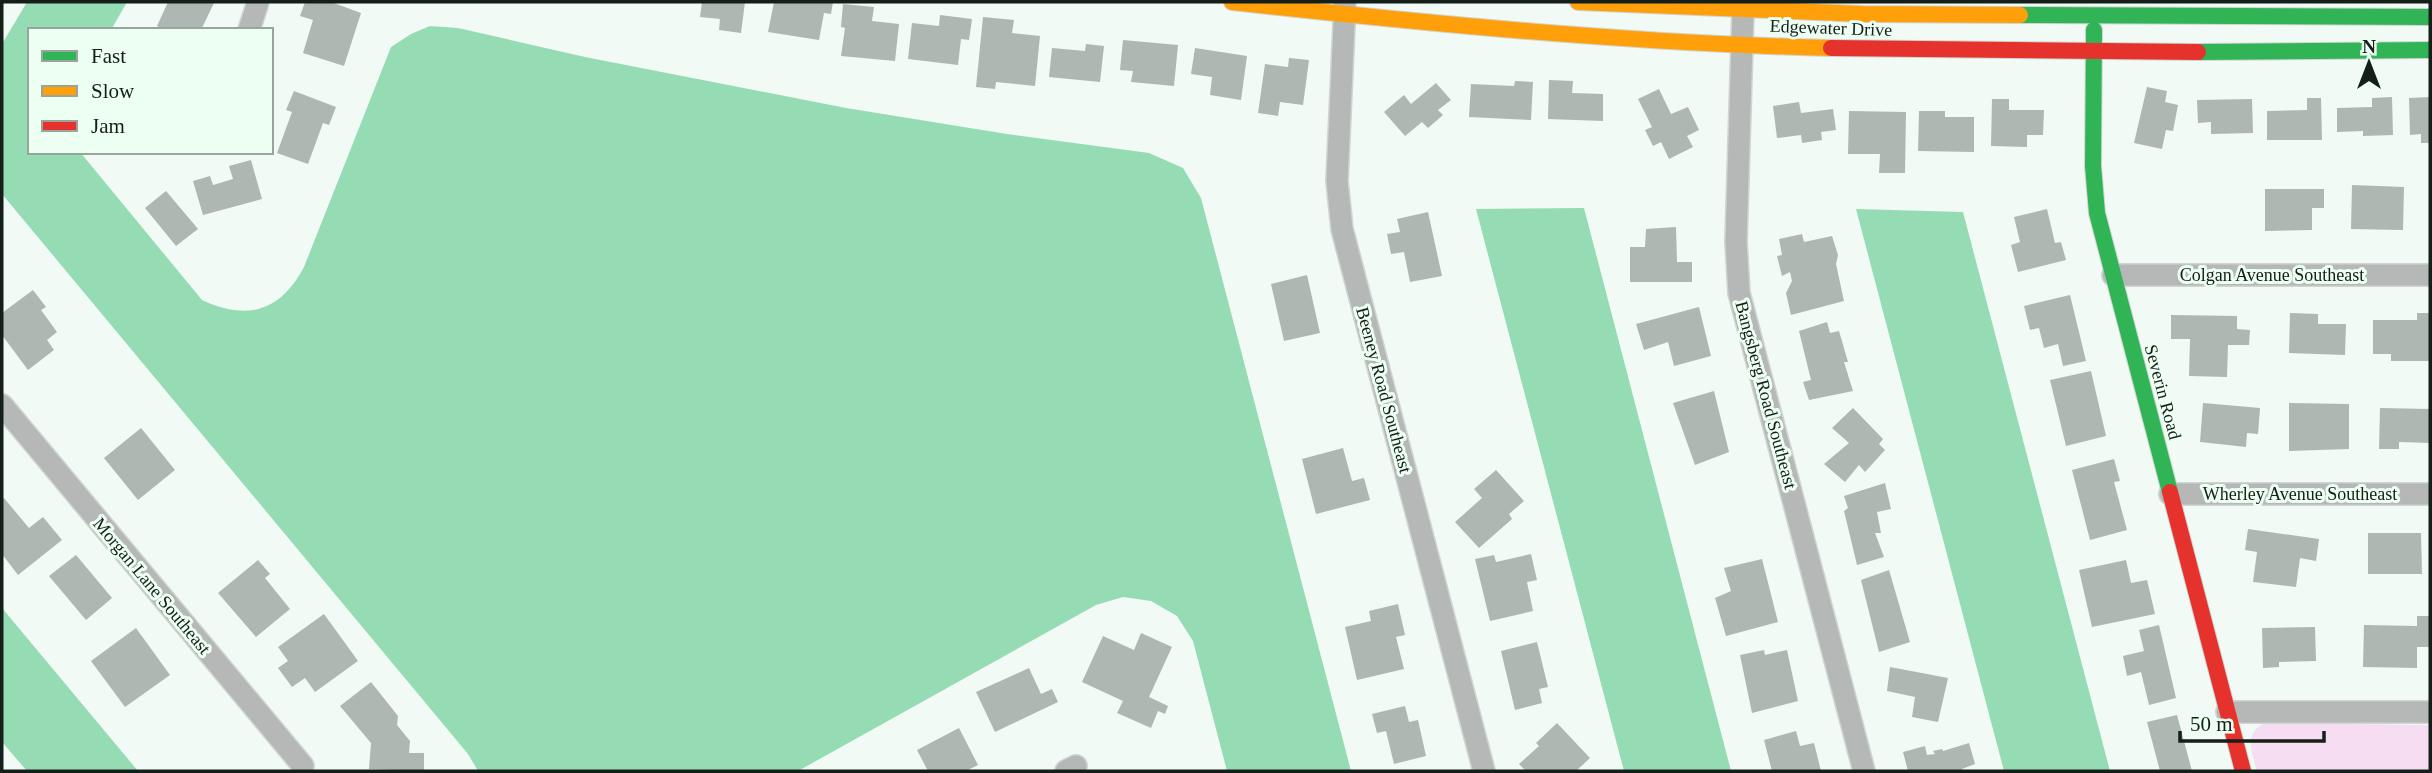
<svg xmlns="http://www.w3.org/2000/svg" width="2432" height="773" font-family="'Times New Roman',serif">
<rect width="100%" height="100%" fill="#f1faf4"/>
<path fill="#f6ddf1" d="M2265 723 2430 725V771H2257C2252 753 2243 733 2265 723Z"/>
<g fill="#95dcb4">
<path d="M27 2H127L111 30H30V152H80L202 300C247 321 280 312 304 267L391 47 411 34 430 26 458 28 585 57 846 108 1007 134 1149 153 1183 168 1201 198 1351 771H1227L1193 641 1177 616 1151 601 1123 597 1096 605 798 771H478L468 754 2 194V44Z"/>
<path d="M1584 208 1731 771H1624L1476 209Z"/>
<path d="M1856 209 1963 212 2110 771H2004Z"/>
<path d="M2 608 138 771H27L2 742Z"/>
</g>
<g fill="#aeb8b2">
<path d="M168 2H211L214 3 201 30H164L157 26Z"/>
<path d="M305 2H331L361 13 344 66 303 53 313 20 300 16Z"/>
<path d="M702 2H745L741 33 719 30 720 19 700 17Z"/>
<path d="M774 2H833L831 14 824 13 819 40 768 32Z"/>
<path d="M843 4 874 7 872 21 899 24 895 61 841 56 845 28 841 27Z"/>
<path d="M940 15 972 19 969 40 961 39 958 65 908 59 912 23 939 26Z"/>
<path d="M983 17 1014 20 1012 33 1040 36 1035 86 996 82 995 89 976 87Z"/>
<path d="M1123 40 1178 45 1174 86 1131 82 1133 71 1120 70Z"/>
<path d="M1086 44 1104 46 1100 82 1049 77 1052 48 1085 51Z"/>
<path d="M1195 48 1247 56 1241 100 1210 95 1212 77 1191 74Z"/>
<path d="M1289 58 1309 60 1303 105 1280 102 1278 116 1258 113 1265 64 1288 67Z"/>
<path d="M1549 80 1573 81 1572 93 1603 94V121L1548 119Z"/>
<path d="M1515 81 1533 82 1531 120 1469 117 1471 84 1514 86Z"/>
<path d="M1436 83 1451 100 1438 110 1443 115 1428 128 1422 122 1405 136 1384 112 1404 95 1411 104Z"/>
<path d="M2147 87 2167 91 2165 102 2178 105 2173 131 2166 130 2162 149 2134 143Z"/>
<path d="M1659 89 1671 114 1688 107 1699 130 1687 136 1693 147 1669 159 1661 142 1653 146 1645 130 1652 127 1638 99Z"/>
<path d="M294 91 336 107 329 125 323 123 308 164 277 153 292 112 286 110Z"/>
<path d="M2392 97 2393 135 2363 136V131L2337 132V108L2372 107V98Z"/>
<path d="M2430 97V143H2421V134L2410 135 2409 98Z"/>
<path d="M2307 98H2321L2322 140H2267V111L2307 110Z"/>
<path d="M1992 99H2009V110H2044L2043 135H2027V147L1991 146Z"/>
<path d="M2252 99 2253 133 2211 134V122L2198 123 2197 100Z"/>
<path d="M1799 102 1801 113 1833 109 1836 130 1821 132 1822 140 1802 143 1801 135 1777 138 1773 106Z"/>
<path d="M1849 111 1906 112 1905 173H1879L1880 154H1848Z"/>
<path d="M1919 111H1945V117H1974V152L1918 151Z"/>
<path d="M251 160 262 199 203 215 193 181 210 176 213 185 233 179 229 166Z"/>
<path d="M2352 185 2404 187 2403 230 2351 229Z"/>
<path d="M2265 189H2324V208H2312V230L2265 231Z"/>
<path d="M166 191 198 229 176 246 145 208Z"/>
<path d="M2047 209 2055 243 2061 242 2066 260 2018 272 2011 245 2020 242 2014 217Z"/>
<path d="M1428 212 1442 276 1410 282 1404 252 1391 254 1387 234 1400 232 1397 219Z"/>
<path d="M1676 227 1677 262H1692V282H1630V247H1645L1646 229Z"/>
<path d="M1802 234 1804 242 1832 236 1838 255 1836 264 1844 301 1791 315 1786 293 1792 281 1790 272 1782 276 1777 256 1782 255 1779 239Z"/>
<path d="M1307 275 1320 333 1284 341 1271 284Z"/>
<path d="M33 290 46 307 41 310 57 332 47 340 54 350 28 370 2 335V313Z"/>
<path d="M2070 295 2086 361 2063 366 2058 344 2044 348 2039 328 2030 330 2024 306Z"/>
<path d="M1699 307 1711 356 1674 366 1668 342 1644 350 1636 324Z"/>
<path d="M2290 313 2318 314V324H2346L2345 355 2289 353Z"/>
<path d="M2417 313H2430V361H2391V354H2373V320H2417Z"/>
<path d="M2171 315 2237 316V329L2250 330 2249 345H2228L2227 377 2189 376 2190 339H2171Z"/>
<path d="M1827 322 1830 333 1839 331 1848 362H1844L1853 391 1809 400 1803 382 1811 380 1799 331Z"/>
<path d="M2091 371 2106 436 2066 446 2050 380Z"/>
<path d="M1714 391 1729 452 1695 465 1673 403Z"/>
<path d="M2203 403 2260 408 2258 434 2247 433 2246 447 2200 442Z"/>
<path d="M2289 403 2349 404V449L2289 451Z"/>
<path d="M1853 408 1883 439 1879 444 1885 450 1865 472 1859 465 1845 482 1824 464 1849 443 1832 428Z"/>
<path d="M2380 408 2430 409V443L2399 442V449H2379Z"/>
<path d="M141 428 175 470 138 500 104 458Z"/>
<path d="M1343 448 1352 481 1364 478 1370 500 1316 514 1302 459Z"/>
<path d="M2114 459 2120 481 2114 482 2127 530 2090 540 2072 470Z"/>
<path d="M1496 470 1524 501 1509 514 1512 519 1479 548 1455 522 1482 498 1474 489Z"/>
<path d="M1885 483 1891 509 1877 512 1881 533H1875L1884 557 1857 565 1844 511 1848 508 1844 496Z"/>
<path d="M4 498 29 528 43 517 62 540 18 575 2 554V500Z"/>
<path d="M2248 529 2319 539 2316 561 2300 558 2296 587 2253 582 2257 552 2245 550Z"/>
<path d="M2368 533H2421L2422 574H2368Z"/>
<path d="M1531 554 1537 580 1527 582 1533 611 1490 621 1475 559 1494 555 1496 562Z"/>
<path d="M76 555 112 598 86 620 49 576Z"/>
<path d="M1762 559 1778 622 1726 636 1715 598 1731 591 1724 568Z"/>
<path d="M258 560 270 574 265 578 290 609 256 637 218 593Z"/>
<path d="M2126 560 2131 583 2147 580 2155 614 2092 627 2079 570Z"/>
<path d="M1889 570 1910 642 1879 652 1861 580Z"/>
<path d="M1398 604 1405 635 1396 637 1404 669 1357 680 1345 627 1371 621 1369 611Z"/>
<path d="M324 614 358 661 315 692 305 678 292 687 278 668 288 661 278 647Z"/>
<path d="M2417 616H2430V647H2417V668L2363 667 2364 625 2417 626Z"/>
<path d="M2159 625 2176 698 2149 705 2141 672 2127 676 2123 656 2144 651 2139 630Z"/>
<path d="M2315 627 2316 661 2279 662V667L2263 668 2262 628Z"/>
<path d="M136 628 170 675 125 707 91 661Z"/>
<path d="M1141 633 1172 647 1149 697 1168 706 1165 714 1158 711 1151 728 1117 713 1123 701 1082 682 1103 636 1134 650Z"/>
<path d="M1537 642 1548 687 1539 689 1542 703 1515 710 1501 651Z"/>
<path d="M1764 650 1765 655 1787 650 1798 701 1752 713 1740 655Z"/>
<path d="M1890 667 1948 678 1938 722 1912 717 1915 697 1887 691Z"/>
<path d="M1029 668 1041 694 1052 689 1058 702 995 732 976 692Z"/>
<path d="M371 682 398 716 397 725 410 741 409 753H424V771L369 769 371 743 340 706Z"/>
<path d="M1405 706 1409 722 1418 720 1426 756 1394 764 1386 731 1377 733 1372 714Z"/>
<path d="M2177 715 2192 771H2160L2147 722Z"/>
<path d="M1557 723 1590 758 1576 771H1526L1519 764 1539 746 1536 743Z"/>
<path d="M959 728 978 765 966 771H928L917 750Z"/>
<path d="M1796 731 1800 746 1814 743 1821 771H1772L1764 740Z"/>
<path d="M1969 743 1975 764 1962 769V771H1908L1903 752 1925 746 1927 755 1935 754 1933 751 1942 749 1943 751Z"/>
</g>
<g fill="none" stroke-linecap="round" stroke-linejoin="round">
<defs>
<g id="street">
<path d="M1345 2 1337 181 1342 229 1484 771"/>
<path d="M1743 10 1736 242 1739 293 1864 771"/>
<path d="M249 30 258 2"/>
<path d="M2113 275H2430"/>
<path d="M2 405 303 766"/>
<path d="M2170 494H2430"/>
<path d="M2227 712H2430"/>
<path d="M1066 771 1076 766"/>
</g>
<g id="fast">
<path d="M2020 15 2430 17"/>
<path d="M2094 30 2093 166 2097 213 2170 492"/>
<path d="M2198 52 2430 50"/>
</g>
<g id="slow">
<path d="M1232 2C1431 24 1631 43 1831 48"/>
<path d="M1578 2 1863 14 2020 15"/>
</g>
<g id="jam">
<path d="M1831 48 2198 52"/>
<path d="M2170 492 2243 771"/>
</g>
</defs>
<use href="#street" stroke="#cfd6d2" stroke-width="24"/>
<use href="#fast" stroke="#cfd6d2" stroke-width="18"/>
<use href="#slow" stroke="#cfd6d2" stroke-width="18"/>
<use href="#jam" stroke="#cfd6d2" stroke-width="18"/>
<use href="#street" stroke="#b6b7b7" stroke-width="21"/>
<use href="#fast" stroke="#30b455" stroke-width="16"/>
<use href="#slow" stroke="#ff9f0a" stroke-width="16"/>
<use href="#jam" stroke="#e5322d" stroke-width="16"/>
</g>
<g text-anchor="middle" dominant-baseline="central" stroke-width="6" stroke-linejoin="round" paint-order="stroke">
<g font-size="18" fill="#151f19" stroke="#edfef3">
<text transform="translate(1831 28) rotate(2)">Edgewater Drive</text>
<text x="2272" y="275">Colgan Avenue Southeast</text>
<text transform="translate(1384 390) rotate(75)">Beeney Road Southeast</text>
<text transform="translate(2163 392) rotate(75)">Severin Road</text>
<text transform="translate(1766 395) rotate(75)">Bangsberg Road Southeast</text>
<text x="2300" y="494">Wherley Avenue Southeast</text>
<text transform="translate(152 586) rotate(50)">Morgan Lane Southeast</text>
</g>
</g>
<rect width="2432" height="773" fill="none" stroke="#151f19" stroke-width="7"/>
<rect x="28" y="28" width="245" height="126" fill="#edfef3" stroke="#97a59c" stroke-width="2"/>
<rect x="42" y="51" width="35" height="10" fill="#30b455" stroke="#97a59c" stroke-width="2"/>
<text x="91" y="63" font-size="21" fill="#151f19">Fast</text>
<rect x="42" y="86" width="35" height="10" fill="#ff9f0a" stroke="#97a59c" stroke-width="2"/>
<text x="91" y="98" font-size="21" fill="#151f19">Slow</text>
<rect x="42" y="121" width="35" height="10" fill="#e5322d" stroke="#97a59c" stroke-width="2"/>
<text x="91" y="133" font-size="21" fill="#151f19">Jam</text>
<g transform="translate(2369 63)" stroke="#edfef3" stroke-width="5" paint-order="stroke">
<path d="M0-5L12 26L0 18L-12 26Z" fill="#151f19"/>
<text y="-10" font-size="19" font-weight="bold" text-anchor="middle" fill="#151f19">N</text>
</g>
<path d="M2180 731v10h144v-10" fill="none" stroke="#151f19" stroke-width="3.5"/>
<text x="2190" y="731" font-size="21" fill="#151f19" stroke="#edfef3" stroke-width="5" paint-order="stroke">50 m</text>
</svg>
